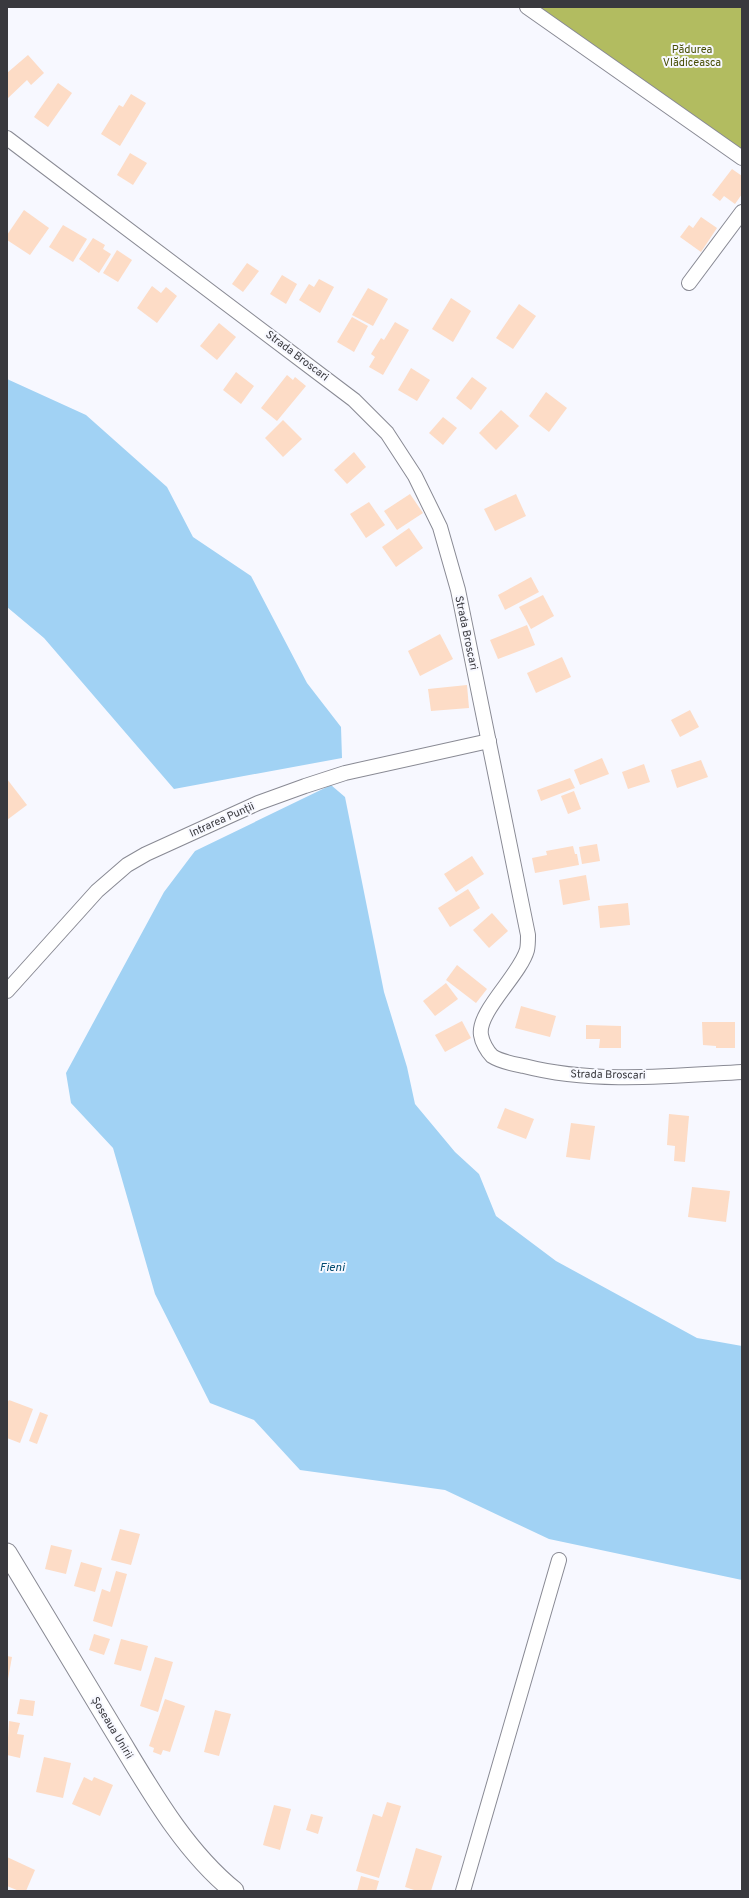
<svg xmlns="http://www.w3.org/2000/svg" width="749" height="1898" font-family="Overpass,sans-serif">
<rect width="100%" height="100%" fill="#f7f8ff"/>
<path fill="#b2bc60" d="M536 7H742V152Z"/>
<g fill="#a1d2f4">
<path d="M7 379 86 415 167 487 193 537 251 576 307 683 341 727 342 758 174 789 44 638 7 607Z"/>
<path d="M331 785 345 797 384 992 407 1067 415 1104 455 1152 479 1174 496 1216 556 1261 697 1338 742 1346V1580L549 1539 445 1490 300 1470 254 1420 210 1403 155 1294 113 1148 71 1103 66 1073 164 892 195 851Z"/>
</g>
<g fill="#fddcc6">
<path d="M28 55 44 73 31 85 27 80 7 99V73Z"/>
<path d="M58 83 72 93 48 127 34 117Z"/>
<path d="M131 94 146 103 120 146 101 134 119 105 123 107Z"/>
<path d="M130 153 147 163 133 185 117 175Z"/>
<path d="M732 169 742 176V194L735 204 724 196 720 201 712 195Z"/>
<path d="M24 210 49 228 30 255 7 240V235Z"/>
<path d="M701 217 717 228 701 252 680 237 689 225 693 228Z"/>
<path d="M63 225 87 239 73 262 49 247Z"/>
<path d="M93 238 105 245 103 249 111 254 99 273 79 259Z"/>
<path d="M117 250 132 260 118 282 103 273Z"/>
<path d="M247 263 259 271 243 292 232 284Z"/>
<path d="M282 275 297 284 286 304 270 294Z"/>
<path d="M319 279 334 287 320 313 299 300 309 284 314 287Z"/>
<path d="M152 286 161 293 166 287 177 296 157 323 137 308Z"/>
<path d="M368 288 388 299 373 326 352 315Z"/>
<path d="M451 298 471 311 453 342 432 329Z"/>
<path d="M519 304 536 316 513 349 496 338Z"/>
<path d="M352 317 368 326 354 352 337 342Z"/>
<path d="M395 322 409 330 383 375 369 367 375 357 371 354 381 338 384 340Z"/>
<path d="M219 323 236 337 217 360 200 346Z"/>
<path d="M411 368 430 380 417 401 398 390Z"/>
<path d="M236 372 254 386 241 404 223 390Z"/>
<path d="M287 375 293 380 295 377 306 386 277 421 261 408Z"/>
<path d="M472 377 487 388 471 410 456 398Z"/>
<path d="M546 392 567 408 549 432 529 416Z"/>
<path d="M501 410 519 426 496 450 479 433Z"/>
<path d="M443 417 457 428 443 445 429 433Z"/>
<path d="M283 420 302 439 283 457 265 438Z"/>
<path d="M354 452 366 467 347 484 334 470Z"/>
<path d="M410 494 423 513 397 530 384 511Z"/>
<path d="M516 494 526 516 495 531 484 509Z"/>
<path d="M369 502 385 525 366 538 350 514Z"/>
<path d="M409 528 423 548 396 567 382 547Z"/>
<path d="M531 577 539 592 505 610 498 595Z"/>
<path d="M543 595 554 616 531 629 519 607Z"/>
<path d="M527 625 535 645 498 659 490 640Z"/>
<path d="M440 634 453 659 420 676 408 651Z"/>
<path d="M562 657 571 677 536 693 527 673Z"/>
<path d="M467 685 469 708 431 711 428 689Z"/>
<path d="M690 710 699 727 680 737 671 720Z"/>
<path d="M602 758 609 774 580 785 574 770Z"/>
<path d="M701 760 708 777 677 788 671 770Z"/>
<path d="M644 764 650 782 628 789 622 772Z"/>
<path d="M570 778 575 788 541 801 537 790Z"/>
<path d="M7 779 27 805 7 820Z"/>
<path d="M574 791 581 809 568 814 561 796Z"/>
<path d="M597 844 600 861 582 864 579 847Z"/>
<path d="M573 846 575 854H577L579 865 535 873 532 858 547 855 546 851Z"/>
<path d="M472 856 484 874 456 892 444 874Z"/>
<path d="M586 875 590 900 563 905 559 880Z"/>
<path d="M468 889 480 908 450 927 438 908Z"/>
<path d="M628 903 630 925 600 928 598 906Z"/>
<path d="M492 913 508 931 489 948 473 930Z"/>
<path d="M457 965 487 989 476 1003 446 980Z"/>
<path d="M446 983 458 999 435 1016 423 1001Z"/>
<path d="M521 1006 556 1016 550 1037 515 1028Z"/>
<path d="M462 1021 471 1038 445 1052 435 1035Z"/>
<path d="M702 1022H735V1048H716V1046L703 1045Z"/>
<path d="M586 1025 621 1026V1048H599L600 1039H586Z"/>
<path d="M505 1108 534 1119 526 1139 497 1128Z"/>
<path d="M669 1114 689 1116 685 1162 674 1161 675 1146 667 1145Z"/>
<path d="M571 1123 595 1126 590 1160 566 1157Z"/>
<path d="M692 1187 730 1191 726 1222 688 1217Z"/>
<path d="M9 1400 33 1409 20 1443 7 1438V1403Z"/>
<path d="M40 1412 48 1415 37 1444 29 1441Z"/>
<path d="M120 1529 140 1534 131 1565 111 1560Z"/>
<path d="M51 1545 72 1550 66 1574 45 1569Z"/>
<path d="M81 1562 102 1568 95 1592 74 1586Z"/>
<path d="M116 1571 127 1574 112 1627 93 1621 102 1589 110 1592Z"/>
<path d="M94 1634 110 1639 104 1655 89 1650Z"/>
<path d="M121 1639 148 1646 141 1671 114 1664Z"/>
<path d="M7 1656 12 1657 8 1679H7Z"/>
<path d="M155 1657 173 1662 158 1712 140 1706Z"/>
<path d="M20 1699 35 1701 33 1716 17 1714Z"/>
<path d="M165 1699 185 1706 170 1752 163 1750 161 1755 153 1752 154 1748 149 1746Z"/>
<path d="M215 1710 231 1714 219 1756 204 1752Z"/>
<path d="M9 1721 20 1723 17 1734 24 1735 20 1758 7 1755Z"/>
<path d="M44 1757 71 1763 63 1798 36 1792Z"/>
<path d="M84 1777 92 1781 94 1777 113 1785 100 1816 72 1804Z"/>
<path d="M387 1802 401 1806 379 1878 356 1871 373 1814 382 1817Z"/>
<path d="M274 1805 291 1809 280 1850 263 1845Z"/>
<path d="M311 1814 323 1817 318 1834 306 1830Z"/>
<path d="M416 1848 442 1856 431 1891H417L405 1887Z"/>
<path d="M7 1857 35 1870 26 1891H19L7 1886Z"/>
<path d="M361 1876 379 1881 376 1891H357Z"/>
</g>
<g fill="none" stroke-linecap="round" stroke-linejoin="round">
<defs>
<g id="minor">
<path d="M527 7 742 158"/>
<path d="M7 138 354 400 387 433 415 476 440 527 458 590 528 935C528 940 528 946 527 950 520 975 477 1012 481 1035 482 1042 487 1051 492 1056 501 1062 514 1064 524 1066 593 1084 671 1076 742 1072"/>
<path d="M689 283 742 212"/>
<path d="M7 991 97 891 127 865 146 854 258 803 305 786 345 773 489 741"/>
<path d="M463 1891 559 1560"/>
</g>
<path id="secondary" d="M7 1553C42 1611 77 1669 112 1727 147 1784 181 1848 234 1891"/>
</defs>
<use href="#minor" stroke="#898a94" stroke-width="16"/>
<use href="#secondary" stroke="#898a94" stroke-width="21"/>
<use href="#minor" stroke="#fff" stroke-width="14"/>
<use href="#secondary" stroke="#fff" stroke-width="19"/>
</g>
<g text-anchor="middle" dominant-baseline="central" stroke-width="4" stroke-linejoin="round" paint-order="stroke">
<g font-size="11" fill="#484e05" stroke="#f7f8ff">
<text x="692" y="50">Pădurea<tspan x="692" dy="13">Vlădiceasca</tspan></text>
</g>
<g font-size="11" fill="#39393e" stroke="#f7f8ff">
<text transform="translate(297 356) rotate(37)">Strada Broscari</text>
<text transform="translate(466 633) rotate(78)">Strada Broscari</text>
<text transform="translate(222 820) rotate(-24)">Intrarea Punții</text>
<text transform="translate(608 1075) rotate(1)">Strada Broscari</text>
<text transform="translate(112 1728) rotate(59)">Șoseaua Unirii</text>
</g>
<g font-size="12" font-style="italic" fill="#044c71" stroke="#f7f8ff">
<text x="332" y="1268">Fieni</text>
</g>
</g>
<rect width="749" height="1898" fill="none" stroke="#39393e" stroke-width="16"/>
</svg>
